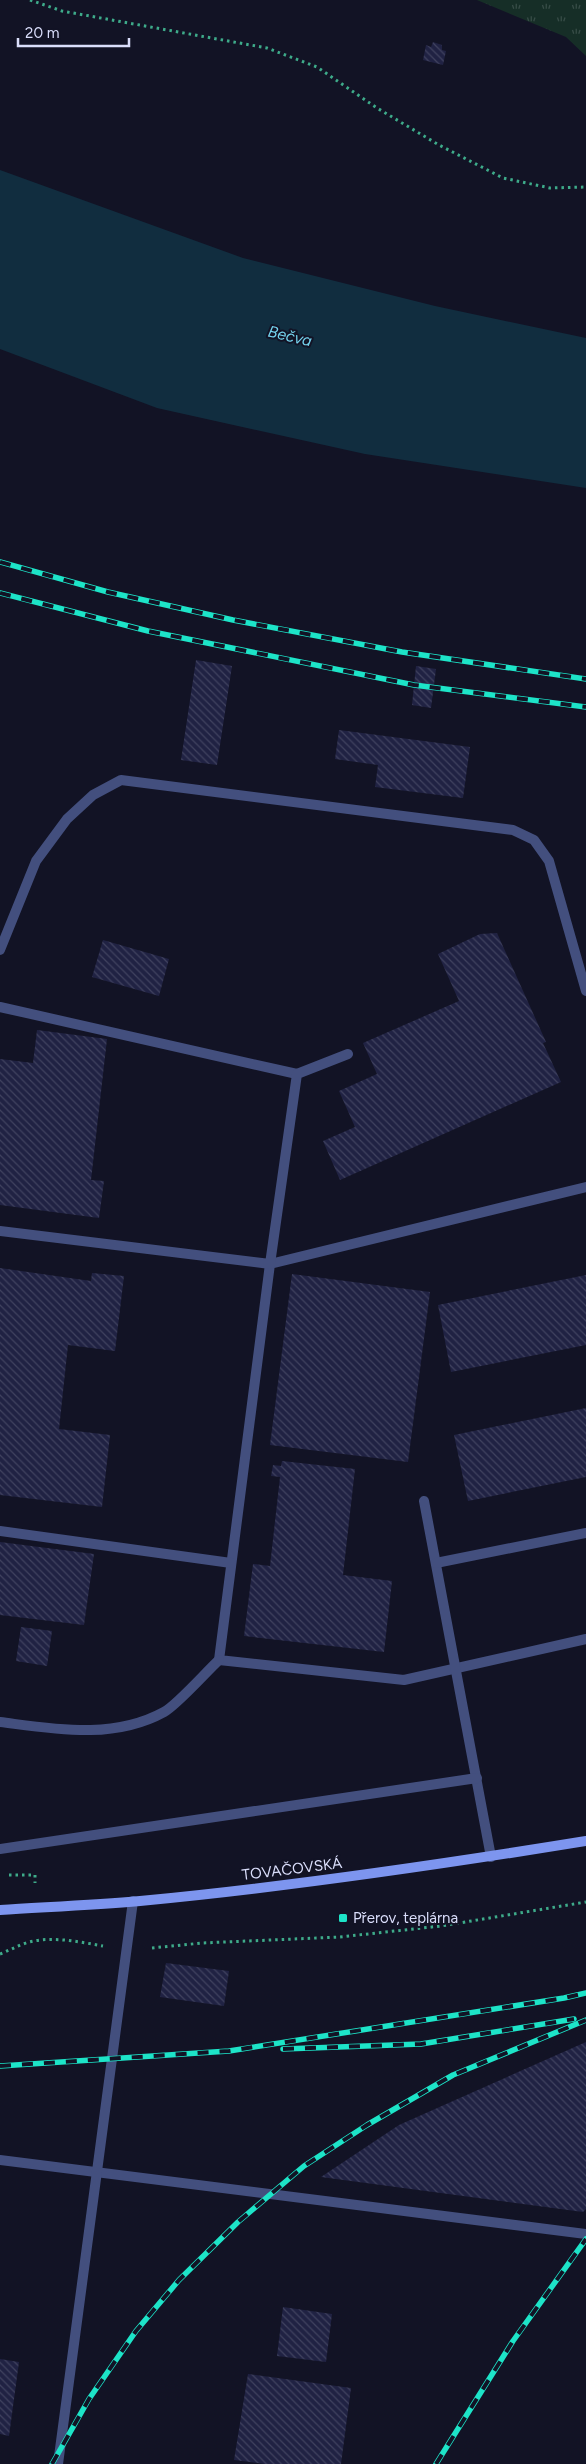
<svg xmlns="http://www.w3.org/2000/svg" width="586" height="2464" font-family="Figtree,sans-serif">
<defs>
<pattern id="grass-tufts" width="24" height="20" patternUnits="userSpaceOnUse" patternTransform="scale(1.25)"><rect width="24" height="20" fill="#162e27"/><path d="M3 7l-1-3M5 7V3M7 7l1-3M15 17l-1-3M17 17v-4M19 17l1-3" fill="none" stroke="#374c47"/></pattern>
<pattern id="building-back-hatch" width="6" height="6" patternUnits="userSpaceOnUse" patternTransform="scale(1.25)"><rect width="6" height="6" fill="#202243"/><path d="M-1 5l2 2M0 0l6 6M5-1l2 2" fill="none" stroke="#40425f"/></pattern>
</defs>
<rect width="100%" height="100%" fill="#121325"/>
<path fill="url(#grass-tufts)" d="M477 0H586V56L566 37Z"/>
<path fill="#112d3f" d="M0 170 243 258 435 306 586 338V488L365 454 157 408 0 349Z"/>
<g fill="url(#building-back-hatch)">
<path d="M433 42 442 45V50L446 51 443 65 423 60 426 45 431 47Z"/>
<path d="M196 660 232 666 217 765 181 760Z"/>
<path d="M416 666 436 669 431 708 412 705Z"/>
<path d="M339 730 470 747 463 798 375 787 378 765 335 759Z"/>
<path d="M497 933 546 1042 543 1043 561 1082 340 1180 323 1141 355 1127 339 1091 377 1074 363 1043 459 1001 438 954 480 934Z"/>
<path d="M103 940 169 959 159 996 92 977Z"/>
<path d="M37 1030 107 1039 91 1180 104 1181 99 1218 0 1205V1059L33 1063Z"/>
<path d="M0 1268 91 1281 92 1273 124 1276 115 1351 68 1345 59 1429 110 1435 102 1507 0 1495Z"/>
<path d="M292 1274 430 1292 408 1462 270 1445Z"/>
<path d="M586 1275V1345L451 1372 438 1305Z"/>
<path d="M586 1408V1477L468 1501 454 1435Z"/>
<path d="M282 1461 355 1469 343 1575 392 1581 384 1652 244 1636 253 1564 270 1566 280 1477 271 1476 273 1465 281 1466Z"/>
<path d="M0 1542 94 1554 84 1625 0 1615Z"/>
<path d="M21 1627 52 1631 47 1666 16 1661Z"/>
<path d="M166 1963 229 1971 224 2006 160 1997Z"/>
<path d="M586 2042V2209L583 2212 321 2177 399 2125Z"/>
<path d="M283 2307 332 2314 326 2362 277 2356Z"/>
<path d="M0 2359 19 2362 9 2436 0 2434Z"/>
<path d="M248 2374 351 2388 341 2464H265L234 2460Z"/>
</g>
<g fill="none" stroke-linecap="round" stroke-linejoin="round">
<g stroke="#3eab8a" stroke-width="3" stroke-dasharray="2.5 4" stroke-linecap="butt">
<path d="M30 0 62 11 267 48 317 67 377 108 439 145 503 178 550 188 586 187"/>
<path d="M9 1875H35V1883"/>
<path d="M152 1948 202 1943 340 1937 441 1926 586 1902"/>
<path d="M0 1954C10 1950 19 1945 29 1942 53 1936 80 1942 103 1946"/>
</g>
<g stroke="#434f7e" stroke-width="10">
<path d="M0 950 36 861 67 819 93 795 121 780 513 830 534 840 549 861 586 991"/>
<path d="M0 1007 297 1074"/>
<path d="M586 1187 270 1264 219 1660 404 1680 586 1639"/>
<path d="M0 1231 270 1264 297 1074 348 1054"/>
<path d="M424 1501 491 1857"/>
<path d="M0 1531 231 1563"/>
<path d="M436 1563 586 1533"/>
<path d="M0 1722C55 1729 113 1740 164 1712 177 1705 206 1672 219 1660"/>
<path d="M0 1849 477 1778"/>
<path d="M0 2160 586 2234"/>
<path d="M58 2464 133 1901"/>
</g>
<path stroke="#7d95ef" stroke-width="10" d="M0 1910C47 1907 93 1905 140 1901 289 1887 438 1865 586 1841"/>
<defs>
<g id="rail">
<path d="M0 562 108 592 233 620 402 652 586 679"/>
<path d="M0 593 148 631 414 685 586 707"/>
<path d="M283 2049 421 2044 574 2019"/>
<path d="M0 2066 229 2051 564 1998 586 1993"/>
<path d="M52 2464 89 2399 136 2331 179 2280 238 2222 304 2166 367 2125 453 2075 586 2020"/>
<path d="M436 2464 513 2341 586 2239"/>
</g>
</defs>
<use href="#rail" stroke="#1de4c8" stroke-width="5.5"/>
<use href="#rail" stroke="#121325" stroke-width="4" stroke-dasharray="11" stroke-linecap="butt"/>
</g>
<rect fill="#1de4c8" stroke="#121325" stroke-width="2" x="338" y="1913" width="10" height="10" rx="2.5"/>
<g text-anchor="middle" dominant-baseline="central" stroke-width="4" stroke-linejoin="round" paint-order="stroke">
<g font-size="15" fill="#dadefb" stroke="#121325">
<text transform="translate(292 1869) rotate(-7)">TOVAČOVSKÁ</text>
</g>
<g font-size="15" fill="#dadefb" stroke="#121325" text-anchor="start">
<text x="353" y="1918">Přerov, teplárna</text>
</g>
<g font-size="16" font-style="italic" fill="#75d3ee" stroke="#121325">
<text transform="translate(290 336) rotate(13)">Bečva</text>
</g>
</g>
<path d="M18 38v8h111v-8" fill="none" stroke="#dadefb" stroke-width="2.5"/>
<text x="25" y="38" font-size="15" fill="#dadefb" stroke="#121325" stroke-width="4" paint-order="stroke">20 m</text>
</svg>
